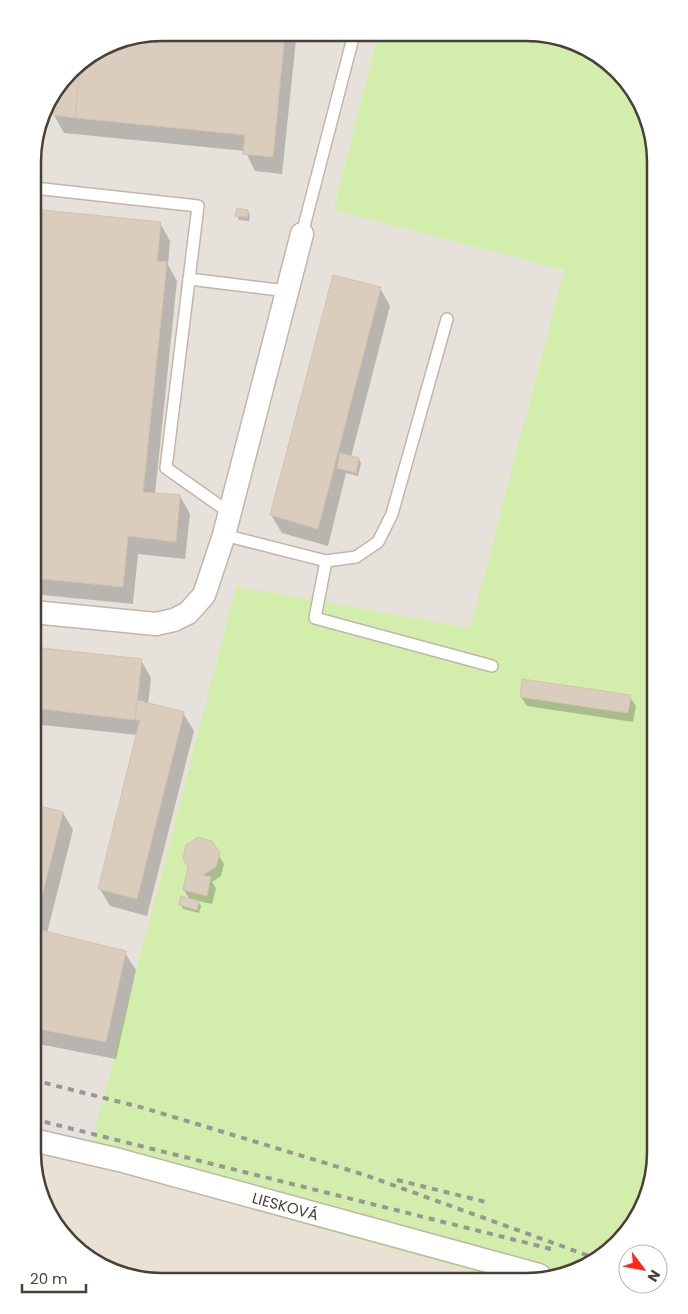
<svg xmlns="http://www.w3.org/2000/svg" width="688" height="1314" font-family="Poppins,sans-serif">
<rect width="100%" height="100%" fill="#f5f0e7"/>
<path fill="#e9e1d4" d="M33 1151 86 1163 488 1276 145 1280 77 1249 39 1193Z"/>
<path fill="#e7e1db" d="M162 33 378 34 333 210 564 270 470 628 236 586 86 1163 33 1151 34 146 46 105 77 65 113 42Z"/>
<path fill="#d3edac" d="M378 34 551 35 611 65 649 121 655 162V1160L628 1231 567 1275 488 1276 86 1163 236 586 470 628 564 270 333 210Z"/>
<g fill="#0003">
<path d="M162 32 292 33 296 40 282 174 255 171 245 151 64 133 54 115 57 91 77 65 113 42Z"/>
<path d="M248 211 250 215 249 221 239 220 237 215Z"/>
<path d="M160 223 170 241 168 265 177 281 155 494 180 496 190 514 185 559 138 554 133 604 33 594V314Z"/>
<path d="M380 288 390 306 351 457 359 459 361 463 358 476 346 473 328 546 282 533 271 515Z"/>
<path d="M33 648 141 660 151 678 148 704 183 713 194 731 147 916 110 906 100 889 138 735 33 724Z"/>
<path d="M521 697H630L636 706 633 722 527 706Z"/>
<path d="M33 805 63 813 73 830 47 933 125 953 136 970 116 1059 33 1043Z"/>
<path d="M211 842 224 864 221 876 212 882 216 888 212 904 198 901 201 906 199 913 183 909 181 904 190 900 184 890Z"/>
</g>
<g fill="#dbcdbe" stroke="#d3c2ad">
<path d="M162 32 285 33 273 157 243 154 245 135 75 118 80 62 113 42Z"/>
<path d="M80 62 75 118 53 115 55 93 77 65Z"/>
<path d="M237 208 248 210V217L235 216Z"/>
<path d="M43 210 161 222 157 261 167 262 143 492 180 495 176 542 128 536 123 587 33 578V302Z"/>
<path d="M333 275 381 287 318 529 270 515Z"/>
<path d="M340 453 359 458 356 473 337 468Z"/>
<path d="M33 647 142 659 135 720 33 708Z"/>
<path d="M522 679 631 695 628 713 520 697Z"/>
<path d="M137 700 184 712 137 899 98 889 140 720H135Z"/>
<path d="M33 804 63 812 33 932Z"/>
<path d="M198 837 212 841 220 853 216 867 204 874 201 875 211 877 207 896 183 890 188 867 183 859 186 845Z"/>
<path d="M181 896 199 901 197 910 179 905Z"/>
<path d="M40 930 126 951 106 1042 33 1028V962Z"/>
</g>
<g fill="none" stroke-linecap="round" stroke-linejoin="round">
<defs>
<g id="lane">
<path d="M34 188 198 206 166 468 230 513"/>
<path d="M302 234 354 34"/>
<path d="M189 279 287 291"/>
<path d="M224 535 326 561 356 557 378 542 392 514 447 319"/>
<path d="M326 561 315 618 492 666"/>
</g>
<g id="street">
<path d="M33 612 156 624 174 620 188 613 204 595 224 535 302 234"/>
<path id="s1" d="M33 1140 119 1160 539 1275"/>
</g>
</defs>
<use href="#lane" stroke="#c1b7a8" stroke-width="14"/>
<use href="#street" stroke="#c1b7a8" stroke-width="25"/>
<use href="#lane" stroke="#fff" stroke-width="11"/>
<use href="#street" stroke="#fff" stroke-width="22"/>
<g stroke="#979797" stroke-width="4" stroke-dasharray="6 6" stroke-linecap="butt">
<path d="M33 1080 144 1108 365 1175 592 1257"/>
<path d="M33 1119 551 1249"/>
<path d="M397 1180 490 1203"/>
</g>
</g>
<g text-anchor="middle" dominant-baseline="central" stroke-width="4" stroke-linejoin="round" paint-order="stroke">
<g font-size="15" fill="#494035" stroke="#fff">
<text stroke="none"><textPath href="#s1" startOffset="261">LIESKOVÁ</textPath></text>
</g>
</g>
<path d="M0 0H688V1314H0ZM162 41H526A121 121 0 0 1 647 162V1152A121 121 0 0 1 526 1273H162A121 121 0 0 1 41 1152V162A121 121 0 0 1 162 41Z" fill="#fff" fill-rule="evenodd"/>
<path fill="none" stroke="#494035" stroke-width="2.5" d="M162 41H526A121 121 0 0 1 647 162V1152A121 121 0 0 1 526 1273H162A121 121 0 0 1 41 1152V162A121 121 0 0 1 162 41Z"/>
<g transform="translate(643 1269) rotate(122)"><circle r="24" fill="#ffffff" stroke="#b6b3ae"/>
<path d="M0-4L9 19L0 12L-9 19Z" fill="#ff2813"/>
<text y="-8" font-size="14" font-weight="bold" text-anchor="middle" fill="#494035">N</text>
</g>
<path d="M22 1284v8h64v-8" fill="none" stroke="#494035" stroke-width="2.5"/>
<text x="30" y="1284" font-size="15" fill="#494035" stroke="#ffffff" stroke-width="4" paint-order="stroke">20 m</text>
</svg>
